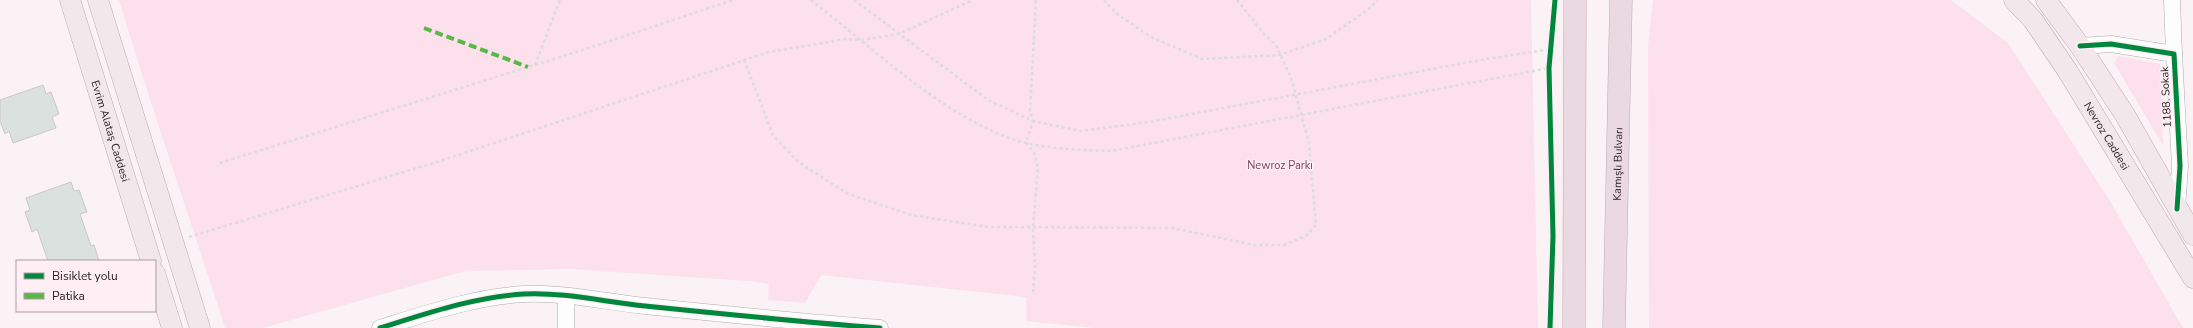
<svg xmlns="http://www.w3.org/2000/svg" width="2193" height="328" font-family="'Nunito Sans',sans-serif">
<rect width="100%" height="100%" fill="#fbf2f5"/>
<g fill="#fce0eb">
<path d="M119 0H1531L1538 328H1094L1026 321V297L821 275 805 303 768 300 769 284 749 281 571 269 465 271 263 328H225C190 218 152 110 119 0Z"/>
<path d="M1653 0H1951L2008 43 2110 201 2183 328H1649L1648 46Z"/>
<path d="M2119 56 2160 64 2163 145 2114 63Z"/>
</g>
<g fill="#dbe1de" stroke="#c9c8c8">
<path d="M43 85 46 94 51 92 59 114 52 117 56 128 13 143 9 131 5 134 0 121V100Z"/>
<path d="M71 182 74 191 79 190 87 212 80 214 91 246 94 245 99 261H48L37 229 32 232 25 212 30 210 26 198Z"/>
</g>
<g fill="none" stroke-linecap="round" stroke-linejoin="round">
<defs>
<g id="minor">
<path d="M2172 0 2174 54"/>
<path d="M2080 46 2111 44 2174 54 2180 166 2177 209"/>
<path d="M566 296V328"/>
<path d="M380 328C428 313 474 297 524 294 564 292 605 302 645 306 723 314 802 322 880 328"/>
</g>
<g id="major">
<path id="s1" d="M70 0 151 261"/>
<path d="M98 0 200 328"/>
<path id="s2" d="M2014 0 2033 20 2067 70 2193 278"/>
<path d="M2046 0 2080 46 2125 115 2193 235"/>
<path d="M155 273 172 328"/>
</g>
<g id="highway">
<path d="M1574 328 1575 0"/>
<path id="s3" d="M1614 328 1621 0"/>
</g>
</defs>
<use href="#minor" stroke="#b0aaac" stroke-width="17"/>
<use href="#major" stroke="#beaab3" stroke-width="21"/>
<use href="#highway" stroke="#beaab3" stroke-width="23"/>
<g stroke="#dddbdc" stroke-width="2.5" stroke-dasharray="3 3" stroke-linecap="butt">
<path d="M811 0C872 47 939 113 1012 139 1041 149 1080 150 1111 151L1549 68"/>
<path d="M854 0 988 100 1033 121 1081 131 1149 122 1480 60 1552 49"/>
<path d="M1104 0 1117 14 1151 37 1202 59 1280 55 1326 39 1370 8 1377 0"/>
<path d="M744 60 773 135 797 161 848 194 911 215 989 227 1172 228 1255 245H1284L1306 236 1316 225 1309 143 1291 78 1276 45 1264 34 1237 0"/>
<path d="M535 65 560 0"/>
<path d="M220 163 589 48 733 0"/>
<path d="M189 237 440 161 769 52 846 39 861 40 899 34 973 0"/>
<path d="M1033 292 1035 267 1033 228 1038 167 1034 153 1026 142 1033 121 1030 111 1036 0"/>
</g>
<use href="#minor" stroke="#fefdfe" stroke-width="16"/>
<use href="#major" stroke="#f2e8ec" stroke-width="20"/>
<use href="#highway" stroke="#ead9e1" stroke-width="22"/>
<path stroke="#58b947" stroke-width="4" stroke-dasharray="8 4" stroke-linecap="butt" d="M424 28 528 67"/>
<defs>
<g id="cycleway">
<path d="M2080 46 2111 44 2174 54 2180 166 2177 209"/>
<path d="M380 328C428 313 474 297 524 294 564 292 605 302 645 306 723 314 802 322 880 328"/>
<path d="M1550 328 1553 236 1549 68 1555 0"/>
</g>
</defs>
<use href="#cycleway" stroke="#ffeef4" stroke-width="8"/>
<use href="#cycleway" stroke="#00873e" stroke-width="5"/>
</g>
<g text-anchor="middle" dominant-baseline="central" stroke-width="3" stroke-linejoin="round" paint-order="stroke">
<g font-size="11" fill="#2a2426" stroke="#ffeef4">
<text transform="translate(2166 97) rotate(-93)">1188. Sokak</text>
<text stroke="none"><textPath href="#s1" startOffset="137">Evrim Alataş Caddesi</textPath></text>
<text stroke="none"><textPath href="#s2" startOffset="165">Nevroz Caddesi</textPath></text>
<text stroke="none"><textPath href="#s3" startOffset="164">Kamışlı Bulvarı</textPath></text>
</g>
<g font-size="11" fill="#7d3d5b" stroke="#ffeef4">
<text x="1280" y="165">Newroz Parkı</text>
</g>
</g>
<rect x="16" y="260" width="140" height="52" fill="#ffeef4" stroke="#aa9da2"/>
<rect x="24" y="273" width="20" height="6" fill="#00873e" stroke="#aa9da2"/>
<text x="52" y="280" font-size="12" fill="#2a2426">Bisiklet yolu</text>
<rect x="24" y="293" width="20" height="6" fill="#58b947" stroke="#aa9da2"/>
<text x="52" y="300" font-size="12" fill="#2a2426">Patika</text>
</svg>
